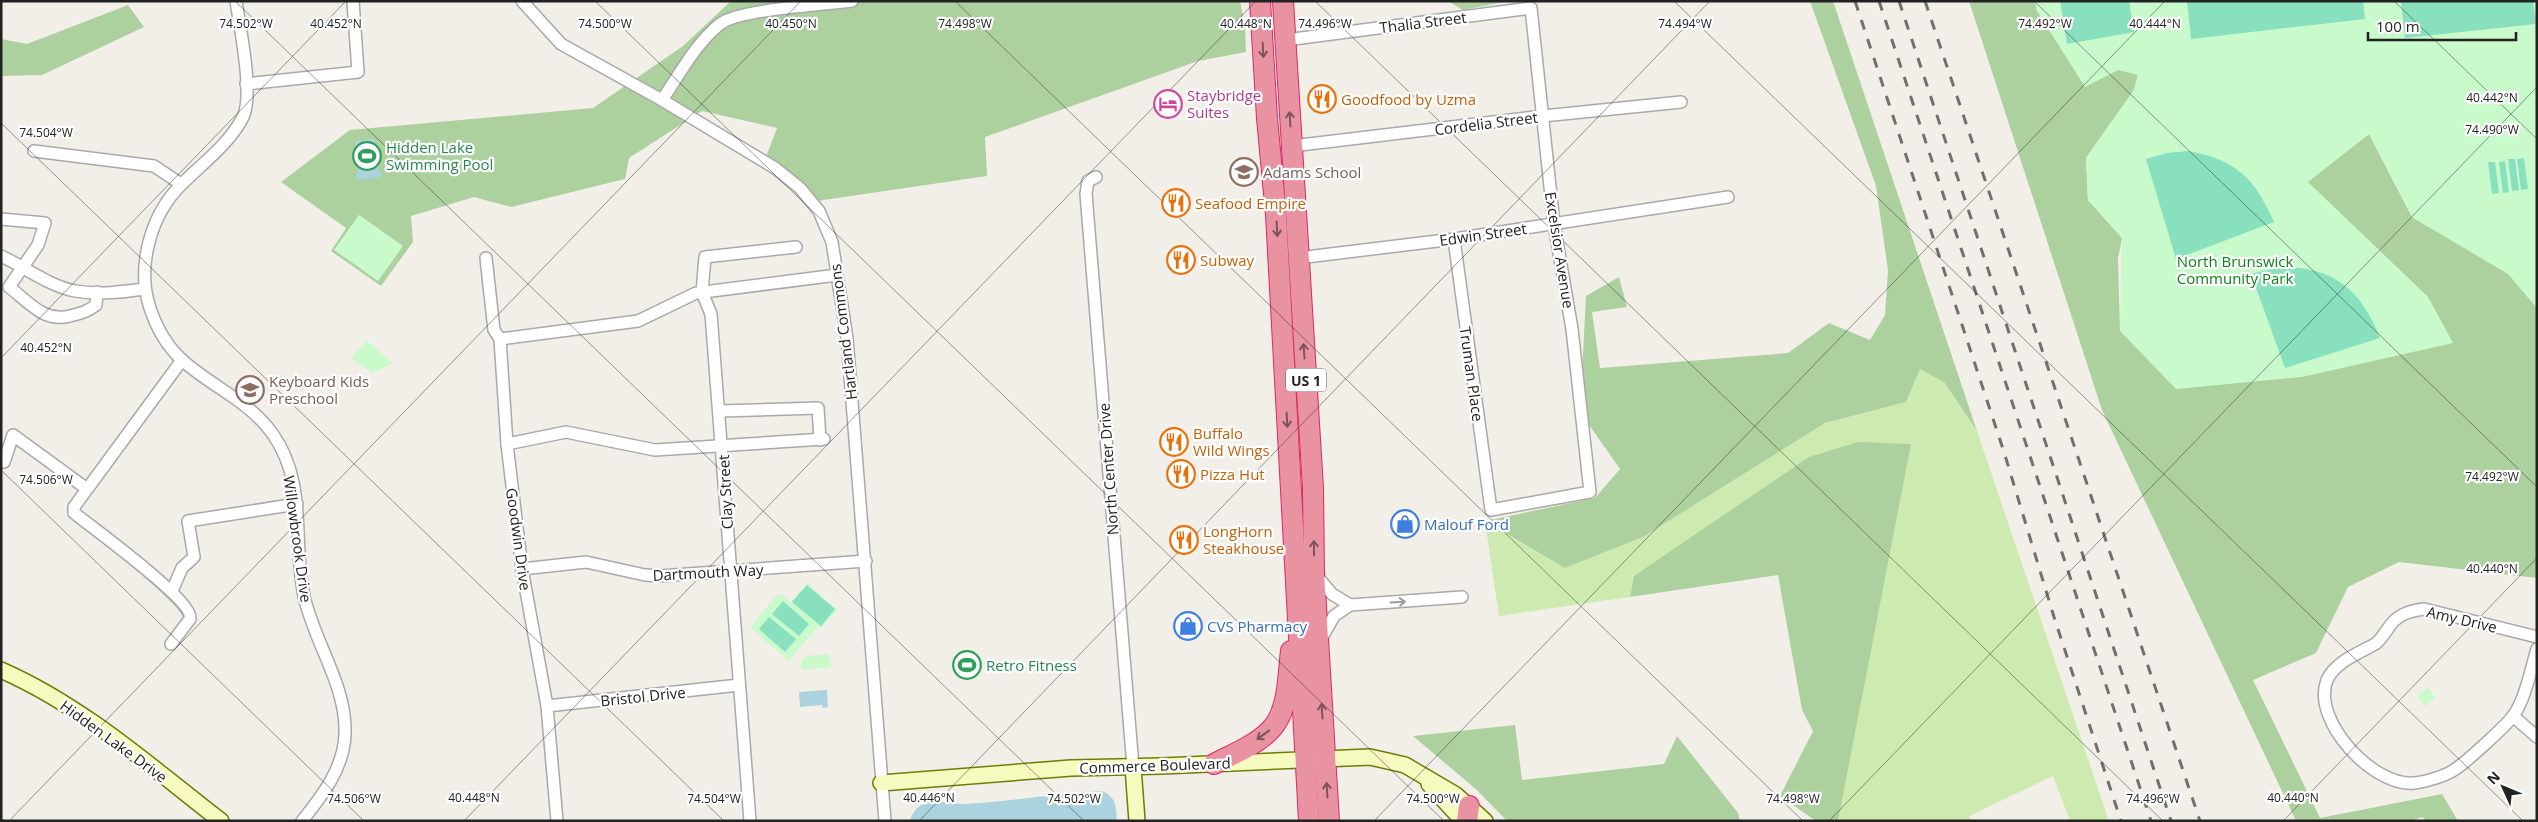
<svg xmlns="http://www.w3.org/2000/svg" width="2538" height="822" font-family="'Open Sans',sans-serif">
<rect width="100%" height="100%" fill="#f2efe9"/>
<path fill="#cdebb0" d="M1920 368 1944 382 1977 431 2109 821H2070L2053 776 1969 816 1972 821H1838L1910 444 1634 576 1630 597 1499 616 1485 521 1565 568 1643 537 1825 423 1906 402Z"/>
<g fill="#add19e">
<path d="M731 1H1240L1245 25 1246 52 1198 61 985 137 987 176 817 201 766 157 777 128 702 111 629 158 625 179 511 207 474 197 411 216 413 242 381 286 331 251 346 228 281 182 350 130 593 108 683 46Z"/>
<path d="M1448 1H1509L1463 10Z"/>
<path d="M1810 1H1833L1977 431 1944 382 1920 369 1906 402 1825 423 1643 537 1565 568 1485 521 1595 498 1620 469 1580 412 1586 296 1619 277 1627 307 1592 312 1600 368 1788 353 1829 323 1870 340 1885 315 1888 270 1876 186Z"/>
<path d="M1969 1H2035L2037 11 2118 70 2138 74 2134 90 2086 158 2088 200 2122 238 2118 259 2120 331 2428 297 2307 182 2369 134 2412 217 2509 274 2537 308V578L2399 562 2348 587 2316 653 2253 680 2320 818 2442 794 2458 821H2427L2422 817 2411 821H2296L2102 410Z"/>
<path d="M128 5 144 27 42 75 1 76V39L27 44Z"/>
<path d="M1858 442 1911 444 1838 821H1816L1780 796 1813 731 1802 710 1778 575 1630 597 1634 576 1809 457Z"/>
<path d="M1515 725 1522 780 1664 764 1677 736 1738 813 1740 821H1507L1477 790 1413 736Z"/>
</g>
<g fill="#c8facc">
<path d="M2035 1H2537V308L2508 274 2412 217 2369 134 2308 182 2428 297 2453 343 2302 377 2176 389 2120 331 2122 238 2088 200 2086 158 2134 90 2138 75 2118 70 2085 87 2037 11Z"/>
<path d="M359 215 403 246 378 281 334 250Z"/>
<path d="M367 341 393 363 372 373 351 358Z"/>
<path d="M807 583 837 610 821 628 818 626 789 661 752 629V625L777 595H782L791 602Z"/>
<path d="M829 654 831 667 801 670V661L806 656Z"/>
<path d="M2428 688 2435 698 2425 706 2417 696Z"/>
</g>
<g fill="#88e0be">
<path d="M2060 1H2129L2134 32 2067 44Z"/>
<path d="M2187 1H2363L2365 19 2191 39Z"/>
<path d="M2401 1H2533L2536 24 2405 38Z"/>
<path d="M2188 151C2237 160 2254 178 2274 222L2176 259 2146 159 2167 153Z"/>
<path d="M2524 158 2528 189 2521 190 2517 159Z"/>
<path d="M2508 159H2515L2519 190 2512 191Z"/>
<path d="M2505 161 2509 192 2503 193 2499 162Z"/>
<path d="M2488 162H2495L2499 193 2492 194Z"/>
<path d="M2279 267C2333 267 2360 288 2380 338L2285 368 2251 274Z"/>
<path d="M807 585 835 609 821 626 792 602Z"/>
<path d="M783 601 809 624 799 636 772 614Z"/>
<path d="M769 617 796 639 785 652 759 629Z"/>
</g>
<g fill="#aad3df">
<path d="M375 139 378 171H381V177L357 180 356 174 358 173 355 141Z"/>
<path d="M827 690 828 707 823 708 822 705 800 707 799 692Z"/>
<path d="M1101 791C1116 796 1116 806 1117 821H910C912 813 917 806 924 804 939 798 952 805 966 804 1011 801 1056 794 1101 791Z"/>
</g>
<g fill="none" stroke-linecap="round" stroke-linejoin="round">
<defs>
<g id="street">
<path d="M236 1C240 28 254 95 243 117 230 143 203 163 183 183 151 213 136 266 150 308 156 326 167 346 181 359 210 386 248 400 272 433 308 483 292 540 304 596 314 642 347 686 345 734 344 768 322 796 302 821"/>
<path d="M522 1 561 44 662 100 775 168 800 188 819 211 832 242 847 338 885 821"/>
<path d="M1286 40 1531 8 1554 224 1572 329 1590 492 1491 510 1454 239"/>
<path d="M246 84 358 72 353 1"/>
<path d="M662 100C679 75 696 43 720 24 739 9 824 5 852 1"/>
<path d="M1292 146 1543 116 1681 102"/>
<path d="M34 151 154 166 181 184"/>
<path d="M1096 177 1088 181 1086 194 1133 767"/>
<path d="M1 219 45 223 38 245 9 287C29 302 44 323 70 316 81 313 87 312 96 305L97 292"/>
<path d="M1 256C25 267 49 286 75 291 98 295 122 292 145 289"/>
<path d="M486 258 494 330 500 339 507 444 522 569 547 706 557 821"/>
<path d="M1298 258 1454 239 1728 197"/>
<path d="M500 339 638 321 696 293 837 275"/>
<path d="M719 411 818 408 820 440"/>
<path d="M507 444 566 432 655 450 824 439"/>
<path d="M1 460 4 462 13 435 87 489"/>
<path d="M522 569 586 562 645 575 660 576 866 561"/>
<path d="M1316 575 1332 594 1350 605"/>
<path d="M172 591 182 568 194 557 188 521 297 504"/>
<path d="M2537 637 2424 609C2408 611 2396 615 2387 630 2383 635 2380 641 2375 644 2359 653 2335 662 2327 680 2311 721 2374 787 2414 783 2425 782 2445 776 2454 770 2464 764 2506 726 2513 716 2525 700 2531 669 2537 649"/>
<path d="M1320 641 1334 616 1350 605 1462 597"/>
<path d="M171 644 190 619C195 602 92 527 74 513V507L182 360"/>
<path d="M547 706 739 685"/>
<path d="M2513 716 2537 737"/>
<path d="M750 821 711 314 702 292 705 257 796 247"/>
</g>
<g id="secondary">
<path d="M1 670C83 706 151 767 221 821"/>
<path d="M1133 767 1137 821"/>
<path d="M881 783 1071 768 1162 766 1370 757 1405 765 1456 795 1485 821"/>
<path d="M1429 784 1463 821"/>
</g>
<g id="highway">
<path d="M1260 1 1267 118 1276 215 1309 821"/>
<path d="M1283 1 1313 488 1314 573 1329 821"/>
<path d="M1214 764C1233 754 1259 744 1273 727 1289 708 1288 674 1291 651"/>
<path d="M1467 821 1469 806"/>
</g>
</defs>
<use href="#street" stroke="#a9a9a9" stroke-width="14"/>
<use href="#secondary" stroke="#707d05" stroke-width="18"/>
<use href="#highway" stroke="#dc2a67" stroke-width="22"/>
<use href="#street" stroke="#fff" stroke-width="11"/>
<use href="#secondary" stroke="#f7fabf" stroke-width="15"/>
<use href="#highway" stroke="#e892a2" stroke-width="20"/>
<g stroke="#707070" stroke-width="3" stroke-dasharray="10 10" stroke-linecap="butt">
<path d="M1855 1 2004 452 2054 617 2121 821"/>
<path d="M1879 1 2151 821"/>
<path d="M1899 1 2171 821"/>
<path d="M1925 1 2200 821"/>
</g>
</g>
<defs><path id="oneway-shaft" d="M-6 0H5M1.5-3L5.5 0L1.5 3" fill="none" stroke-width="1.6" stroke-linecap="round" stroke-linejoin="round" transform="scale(1.25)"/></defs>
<g stroke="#7b545c">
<use href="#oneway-shaft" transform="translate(1263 50) rotate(87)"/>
<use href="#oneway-shaft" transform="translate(1290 119) rotate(-93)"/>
<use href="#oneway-shaft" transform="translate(1277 229) rotate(87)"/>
<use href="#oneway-shaft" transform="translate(1304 351) rotate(-94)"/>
<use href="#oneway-shaft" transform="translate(1287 420) rotate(87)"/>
<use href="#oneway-shaft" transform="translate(1314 548) rotate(-90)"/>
<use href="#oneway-shaft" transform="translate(1322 711) rotate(-94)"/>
<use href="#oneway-shaft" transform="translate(1263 735) rotate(144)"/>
<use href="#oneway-shaft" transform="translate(1327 790) rotate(-93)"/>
</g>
<use stroke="#9c9c9c" href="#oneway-shaft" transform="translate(1398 602) rotate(-3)"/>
<path fill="none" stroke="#222" stroke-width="1" stroke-opacity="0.45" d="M235 1 1084 821M595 1 1444 821M955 1 1803 821M1315 1 2163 821M1674 1 2523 821M2034 1 2537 487M2394 1 2537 139M1 123 724 821M1 358 346 1M1 470 364 821M1 818 4 821M9 821 801 1M464 821 1256 1M919 821 1710 1M1374 821 2165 1M1829 821 2537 87M2283 821 2537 558"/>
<defs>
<symbol id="restaurant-ring" viewBox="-11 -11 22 22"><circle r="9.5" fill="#fff" stroke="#e8710a" stroke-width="1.5"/><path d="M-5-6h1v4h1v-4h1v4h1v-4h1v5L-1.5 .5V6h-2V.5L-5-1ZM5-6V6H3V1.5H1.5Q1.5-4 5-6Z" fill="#e8710a"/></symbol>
<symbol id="hotel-ring" viewBox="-11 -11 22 22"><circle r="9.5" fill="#fff" stroke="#d1479c" stroke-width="1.5"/><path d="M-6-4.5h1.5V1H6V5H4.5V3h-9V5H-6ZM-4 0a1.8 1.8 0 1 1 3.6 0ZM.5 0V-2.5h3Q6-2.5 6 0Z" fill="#d1479c"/></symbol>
<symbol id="stadium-ring" viewBox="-11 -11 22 22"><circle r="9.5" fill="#fff" stroke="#2e9e5b" stroke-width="1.5"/><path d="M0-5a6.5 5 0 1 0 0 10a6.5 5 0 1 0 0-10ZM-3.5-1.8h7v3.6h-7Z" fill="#2e9e5b"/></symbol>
<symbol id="school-ring" viewBox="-11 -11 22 22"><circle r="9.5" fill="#fff" stroke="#8d6e63" stroke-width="1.5"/><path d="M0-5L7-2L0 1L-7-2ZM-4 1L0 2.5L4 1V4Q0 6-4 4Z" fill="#8d6e63"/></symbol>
<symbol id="shop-ring" viewBox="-11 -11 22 22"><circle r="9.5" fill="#fff" stroke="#3f7fe0" stroke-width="1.5"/><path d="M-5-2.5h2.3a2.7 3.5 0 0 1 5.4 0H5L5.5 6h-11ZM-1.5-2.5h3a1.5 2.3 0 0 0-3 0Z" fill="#3f7fe0"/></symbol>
</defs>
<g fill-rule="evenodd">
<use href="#restaurant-ring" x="1306" y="83" width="32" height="32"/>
<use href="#hotel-ring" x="1152" y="88" width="32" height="32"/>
<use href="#stadium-ring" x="351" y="140" width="32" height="32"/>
<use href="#school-ring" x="1228" y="156" width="32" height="32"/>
<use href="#restaurant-ring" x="1160" y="187" width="32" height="32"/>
<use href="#restaurant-ring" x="1165" y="244" width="32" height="32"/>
<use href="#school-ring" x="234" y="374" width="32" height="32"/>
<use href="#restaurant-ring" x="1158" y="426" width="32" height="32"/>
<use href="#restaurant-ring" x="1165" y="458" width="32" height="32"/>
<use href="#shop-ring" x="1389" y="508" width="32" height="32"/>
<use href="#restaurant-ring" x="1168" y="524" width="32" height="32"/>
<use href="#shop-ring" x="1172" y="610" width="32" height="32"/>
<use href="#stadium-ring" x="951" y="649" width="32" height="32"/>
</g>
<g text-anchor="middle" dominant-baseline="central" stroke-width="4.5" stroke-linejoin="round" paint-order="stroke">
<rect fill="#fff" stroke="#646464" stroke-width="1" x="1286" y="368.5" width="40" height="23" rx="4"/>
<g font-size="14" font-weight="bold" fill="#222">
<text x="1306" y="380">US 1</text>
</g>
<g font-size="15" fill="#222" stroke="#fff">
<text transform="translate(1423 22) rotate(-7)">Thalia Street</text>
<text transform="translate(1486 123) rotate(-7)">Cordelia Street</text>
<text transform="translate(1483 234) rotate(-8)">Edwin Street</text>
<text transform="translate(1560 250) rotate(81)">Excelsior Avenue</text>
<text transform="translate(843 332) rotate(-97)">Hartland Commons</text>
<text transform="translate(1472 374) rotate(82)">Truman Place</text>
<text transform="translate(1108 469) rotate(-94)">North Center Drive</text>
<text transform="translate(725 492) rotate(-93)">Clay Street</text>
<text transform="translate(298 539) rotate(82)">Willowbrook Drive</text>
<text transform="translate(519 539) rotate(82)">Goodwin Drive</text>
<text transform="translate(708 572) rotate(-3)">Dartmouth Way</text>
<text transform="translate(2462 619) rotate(13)">Amy Drive</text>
<text transform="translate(643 696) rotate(-6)">Bristol Drive</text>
<text transform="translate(114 741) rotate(36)">Hidden Lake Drive</text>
<text transform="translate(1155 765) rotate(-2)">Commerce Boulevard</text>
</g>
<g font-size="15" fill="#b23c85" stroke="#fff" text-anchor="start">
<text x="1187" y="95">Staybridge<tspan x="1187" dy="17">Suites</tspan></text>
</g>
<g font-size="15" fill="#c56008" stroke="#fff" text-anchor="start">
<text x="1341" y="99">Goodfood by Uzma</text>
<text x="1195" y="203">Seafood Empire</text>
<text x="1200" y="260">Subway</text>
<text x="1193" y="433">Buffalo<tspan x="1193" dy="17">Wild Wings</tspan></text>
<text x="1200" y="474">Pizza Hut</text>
<text x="1203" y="531">LongHorn<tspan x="1203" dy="17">Steakhouse</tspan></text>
</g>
<g font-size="15" fill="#27864d" stroke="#fff" text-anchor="start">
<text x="386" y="147">Hidden Lake<tspan x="386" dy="17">Swimming Pool</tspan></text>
<text x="986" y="665">Retro Fitness</text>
</g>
<g font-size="15" fill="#785e54" stroke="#fff" text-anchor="start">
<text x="1263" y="172">Adams School</text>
<text x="269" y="381">Keyboard Kids<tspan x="269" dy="17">Preschool</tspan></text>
</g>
<g font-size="15" fill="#0c8416" stroke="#fff">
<text x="2235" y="261">North Brunswick<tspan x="2235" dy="17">Community Park</tspan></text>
</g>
<g font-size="15" fill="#366cbe" stroke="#fff" text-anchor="start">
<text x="1424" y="524">Malouf Ford</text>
<text x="1207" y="626">CVS Pharmacy</text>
</g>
</g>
<g font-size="12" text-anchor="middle" fill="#222" stroke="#fff" stroke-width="4.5" stroke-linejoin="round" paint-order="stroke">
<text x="246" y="28">74.502°W</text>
<text x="605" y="28">74.500°W</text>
<text x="965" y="28">74.498°W</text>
<text x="1325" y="28">74.496°W</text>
<text x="1685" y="28">74.494°W</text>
<text x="2045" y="28">74.492°W</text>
<text x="336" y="28">40.452°N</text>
<text x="791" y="28">40.450°N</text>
<text x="1246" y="28">40.448°N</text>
<text x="2155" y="28">40.444°N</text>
<text x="2492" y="102">40.442°N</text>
<text x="2492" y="134">74.490°W</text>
<text x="46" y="137">74.504°W</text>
<text x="46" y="352">40.452°N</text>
<text x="2492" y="481">74.492°W</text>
<text x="46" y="484">74.506°W</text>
<text x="2492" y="573">40.440°N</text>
<text x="474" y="802">40.448°N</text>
<text x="929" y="802">40.446°N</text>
<text x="2293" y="802">40.440°N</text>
<text x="354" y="803">74.506°W</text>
<text x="714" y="803">74.504°W</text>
<text x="1074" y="803">74.502°W</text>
<text x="1433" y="803">74.500°W</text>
<text x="1793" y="803">74.498°W</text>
<text x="2153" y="803">74.496°W</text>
</g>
<rect width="2538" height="822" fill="none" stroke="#222222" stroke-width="5"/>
<g transform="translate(2503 787) rotate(314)" stroke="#ffffff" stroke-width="4" paint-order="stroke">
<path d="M0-4L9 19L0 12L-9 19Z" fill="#222222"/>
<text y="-8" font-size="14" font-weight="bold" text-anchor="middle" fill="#222222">N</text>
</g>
<path d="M2368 32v8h148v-8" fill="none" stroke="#222222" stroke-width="2.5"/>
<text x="2376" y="32" font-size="15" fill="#222222" stroke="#ffffff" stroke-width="4" paint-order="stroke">100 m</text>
</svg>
